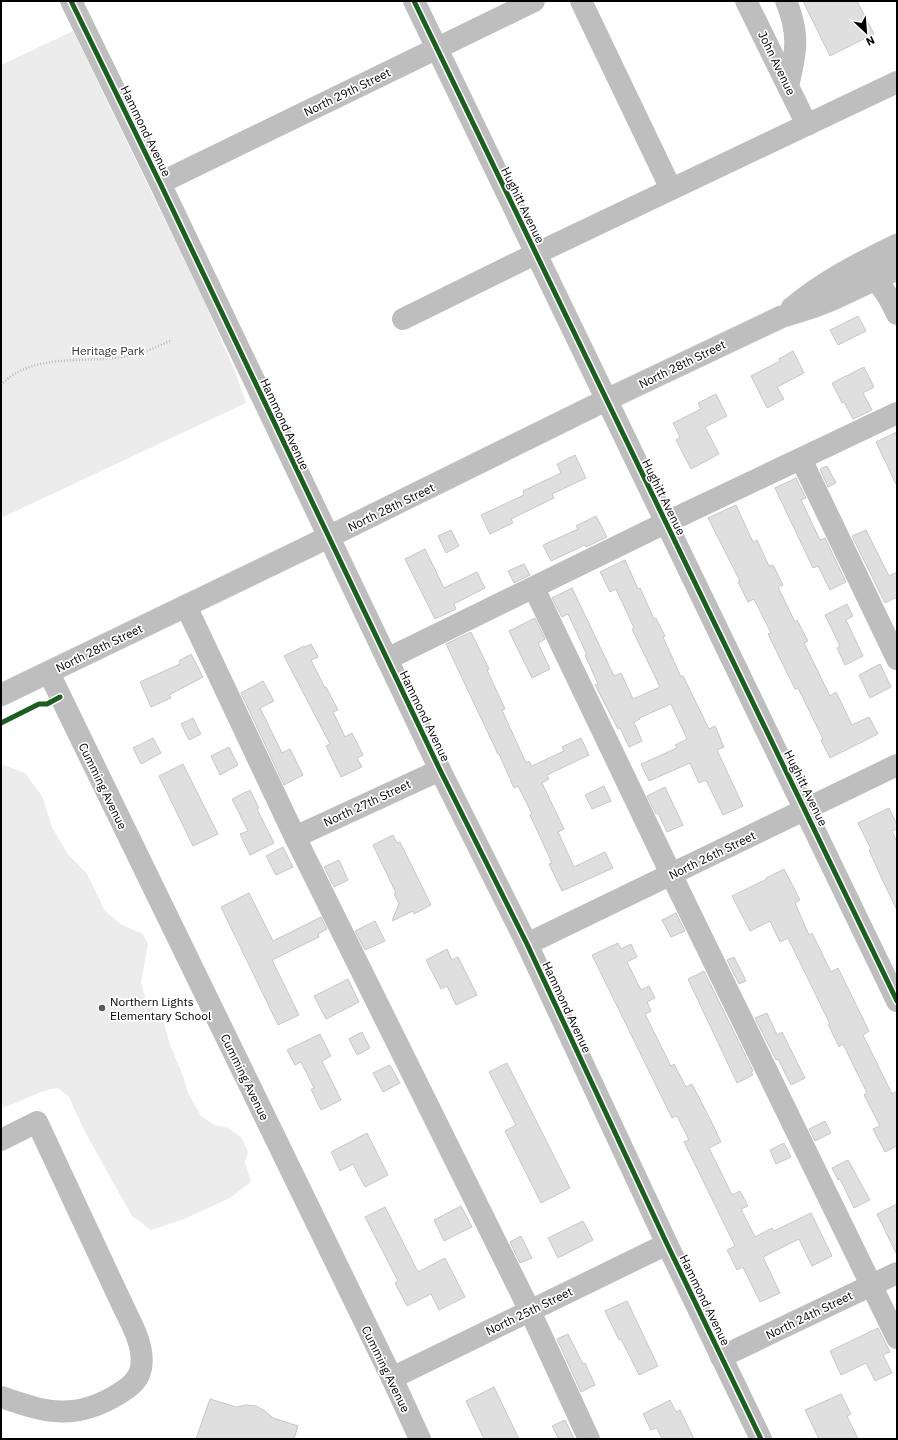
<svg xmlns="http://www.w3.org/2000/svg" width="898" height="1440" font-family="'IBM Plex Sans',sans-serif">
<rect width="100%" height="100%" fill="#fff"/>
<g fill="#ececec">
<path d="M73 31 203 299 236 374 246 403 1 518V65Z"/>
<path d="M1 764 25 773 42 796 52 827 67 853 87 874 105 911 122 925 143 934 148 944 141 982 146 1001 163 1019 170 1045 183 1076 188 1093 201 1116 214 1125 228 1128 241 1137 248 1152 245 1162 251 1182 230 1198 184 1219 151 1230 132 1216 85 1132 69 1097 58 1088C37 1090 21 1103 1 1108Z"/>
</g>
<g fill="#dfdfdf" stroke="#c7c7c7">
<path d="M803 1H857L874 34 830 56Z"/>
<path d="M858 316 866 331 838 345 830 330Z"/>
<path d="M793 351 804 373 777 387 784 399 767 408 751 376 780 361 779 359Z"/>
<path d="M864 367 874 387 863 393 872 410 853 419 844 402 842 403 832 383Z"/>
<path d="M716 394 727 416 705 427 719 454 691 469 676 440 680 437 673 423 701 409 698 403Z"/>
<path d="M897 432V486L876 442Z"/>
<path d="M575 455 586 478 552 494 554 498 511 519 513 523 490 534 481 515 524 495 523 491 561 473 557 464Z"/>
<path d="M827 466 836 483 828 487 820 469Z"/>
<path d="M796 478 806 498 801 500 820 540 825 538 846 582 830 590 818 566 813 568 775 488Z"/>
<path d="M736 505 753 542 757 540 769 566 773 565 783 585 778 587 795 622 797 620 808 641 804 643 830 696 836 692 852 725 869 717 878 734 830 758 821 740 823 739 798 688 795 689 768 634 771 633 754 599 748 602 738 582 740 581 708 518Z"/>
<path d="M596 516 607 537 586 547 585 545 551 561 543 545 578 529 576 526Z"/>
<path d="M451 530 459 546 446 553 438 536Z"/>
<path d="M866 530 889 576 897 572V597L885 603 852 536Z"/>
<path d="M425 549 444 588 477 572 485 588 454 604 456 609 435 619 405 559Z"/>
<path d="M625 560 638 589 640 588 654 619 656 618 665 636 663 637 681 677 683 676 709 729 715 726 724 747 717 750 743 806 723 815 706 780 699 783 690 763 649 781 641 764 677 748 675 745 687 739 671 704 639 718 640 719 634 722 642 741 629 747 620 728 618 729 595 685 598 684 585 655H587L568 614 562 617 552 598 572 588 614 676 621 673 633 699 660 687 632 629 634 628 616 589 610 592 600 572Z"/>
<path d="M524 564 530 575 514 583 508 571Z"/>
<path d="M847 604 853 616 846 620 863 656 845 665 837 648 840 646 825 615Z"/>
<path d="M535 618 545 639 538 643 550 669 532 678 509 631Z"/>
<path d="M471 632 489 669 487 670 505 709 502 710 526 763 529 761 532 766 564 751 562 747 581 738 589 755 547 775 549 779 542 783 564 829 558 832 574 867 605 852 613 868 562 891 549 864 552 863 530 815 532 814 518 786 514 788 499 754H498L446 644Z"/>
<path d="M311 644 318 657 311 660 325 688 326 687 338 710 333 712 345 737 352 733 363 755 357 758 362 767 341 777 326 746 330 744 284 656 304 646 305 647Z"/>
<path d="M191 654 203 677 169 695 171 698 151 707 140 682 180 664 179 661Z"/>
<path d="M880 664 891 687 870 698 859 675Z"/>
<path d="M263 681 274 701 260 708 282 753 290 749 303 775 284 785 241 693Z"/>
<path d="M193 718 201 734 189 740 181 724Z"/>
<path d="M153 738 161 753 141 764 133 748Z"/>
<path d="M229 747 238 765 220 775 211 756Z"/>
<path d="M183 764 218 834 193 846 159 776Z"/>
<path d="M604 786 611 801 592 809 585 795Z"/>
<path d="M665 787 683 825 667 832 658 813 656 814 647 796Z"/>
<path d="M250 790 259 808 257 809 274 843 250 855 240 834 248 831 232 799Z"/>
<path d="M889 808 897 825V829L892 831 897 842V910L881 877 869 850 871 849 858 823Z"/>
<path d="M393 835 397 843 400 842 431 905 414 914 413 911 392 921 399 904 394 894 396 893 373 845Z"/>
<path d="M283 847 293 867 276 875 266 856Z"/>
<path d="M339 860 348 880 334 887 324 867Z"/>
<path d="M784 869 800 900 795 903 809 935 812 933 831 972 838 968 869 1031 863 1035 892 1094 897 1091V1146L885 1152 873 1129 880 1126 864 1095 867 1093 843 1044 839 1047 828 1024H830L788 938 780 942 770 921 750 931 732 896 767 879 766 878Z"/>
<path d="M249 893 273 941 321 917 327 929 318 934 319 937 272 960 299 1015 278 1025 221 907Z"/>
<path d="M676 913 685 931 671 937 662 920Z"/>
<path d="M375 921 385 941 365 950 355 931Z"/>
<path d="M618 943 621 949 631 944 637 957 627 962 641 990 649 986 655 998 647 1002 651 1011 645 1014 671 1066 674 1064 686 1087 692 1084 711 1121 721 1142 709 1148 732 1195 740 1191 748 1206 741 1209 755 1237 772 1228 774 1231 811 1213 832 1256 812 1266 799 1239 763 1257 780 1293 760 1302 743 1267 737 1270 727 1250 735 1246 684 1142 689 1140 677 1116 672 1118 592 955Z"/>
<path d="M447 949 452 960 458 957 477 995 456 1005 447 986 441 989 426 960Z"/>
<path d="M734 957 746 981 739 984 727 960Z"/>
<path d="M704 971 753 1071 751 1072 753 1075 737 1083 688 979Z"/>
<path d="M348 979 359 1002 326 1019 314 996Z"/>
<path d="M767 1013 777 1035 782 1032 805 1078 791 1085 778 1059 776 1060 755 1018Z"/>
<path d="M362 1032 370 1048 357 1055 349 1039Z"/>
<path d="M320 1034 331 1056 322 1061 341 1100 321 1110 311 1089 314 1088 301 1062 295 1065 287 1050Z"/>
<path d="M507 1063 570 1188 541 1203 505 1131 516 1125 489 1072Z"/>
<path d="M390 1065 400 1083 383 1092 373 1073Z"/>
<path d="M825 1121 831 1133 815 1141 809 1129Z"/>
<path d="M367 1133 388 1175 365 1187 353 1164 340 1171 331 1152Z"/>
<path d="M784 1143 791 1157 776 1164 770 1150Z"/>
<path d="M848 1160 870 1200 854 1208 840 1179 838 1180 832 1168Z"/>
<path d="M897 1204V1255L877 1214Z"/>
<path d="M461 1206 472 1227 444 1241 434 1220Z"/>
<path d="M385 1207 418 1272 445 1258 465 1297 439 1310 431 1294 407 1306 395 1283 398 1281 365 1217Z"/>
<path d="M583 1221 593 1240 558 1258 548 1238Z"/>
<path d="M521 1236 532 1258 520 1263 510 1242Z"/>
<path d="M627 1301 658 1366 639 1375 621 1339 619 1340 605 1311Z"/>
<path d="M878 1328 890 1352 883 1355 892 1373 875 1381 866 1363 841 1375 830 1351Z"/>
<path d="M568 1334 583 1364 585 1363 595 1385 581 1392 557 1339Z"/>
<path d="M494 1387 519 1439H484L466 1401Z"/>
<path d="M841 1394 851 1414 847 1416 858 1439H819L805 1410Z"/>
<path d="M210 1399 236 1407 247 1405 256 1406 265 1411 273 1418 298 1426 294 1439H196Z"/>
<path d="M670 1400 676 1412 680 1410 694 1439H662L657 1428 651 1430 643 1414Z"/>
<path d="M565 1420 574 1439H559L552 1426Z"/>
</g>
<g fill="none" stroke-linecap="round" stroke-linejoin="round">
<defs>
<g id="major">
<path d="M792 308C824 281 860 263 897 245"/>
<path d="M1 695 304 549 606 400 781 317 813 307 831 300 897 269"/>
</g>
</defs>
<use href="#major" stroke="#dbdbdb" stroke-width="23"/>
<path stroke="#b9b9b9" stroke-width="2.5" stroke-dasharray="1 2" stroke-linecap="butt" d="M1 385C6 380 12 375 18 372 53 354 95 364 132 355 146 352 159 346 172 340"/>
<g stroke="#bebebe" stroke-width="22">
<path d="M71 1 160 183 440 770 527 944 667 1244 761 1439"/>
<path d="M414 1 897 1001"/>
<path d="M581 1 671 189"/>
<path d="M746 1 807 125"/>
<path d="M786 1C800 34 796 53 788 86"/>
<path d="M160 183 534 1"/>
<path d="M859 269C879 278 888 295 897 314"/>
<path d="M403 319 535 254 897 82"/>
<path d="M801 459 897 659"/>
<path d="M534 588 671 874 897 1338"/>
<path d="M186 606 295 837 530 1311 589 1439"/>
<path d="M387 659 665 523 897 413"/>
<path d="M49 673 392 1378 420 1439"/>
<path d="M295 837 440 770"/>
<path d="M527 944 897 765"/>
<path d="M1 1140 37 1122 122 1304C131 1323 145 1346 141 1368 139 1380 130 1387 120 1393 76 1421 47 1413 1 1397"/>
<path d="M721 1357 897 1273"/>
<path d="M392 1378 667 1244"/>
</g>
<use href="#major" stroke="#bebebe" stroke-width="22"/>
<defs>
<g id="cycleway">
<path d="M71 1 160 183 440 770 527 944 667 1244 761 1439"/>
<path d="M414 1 897 1001"/>
<path d="M1 723 39 704H47L60 697"/>
</g>
</defs>
<use href="#cycleway" stroke="#fff" stroke-width="8"/>
<use href="#cycleway" stroke="#1b5e20" stroke-width="5"/>
</g>
<circle fill="#595959" stroke="#fff" stroke-width="1.5" cx="102" cy="1008" r="4"/>
<g text-anchor="middle" dominant-baseline="central" stroke-width="3.5" stroke-linejoin="round" paint-order="stroke">
<g font-size="12" fill="#000" stroke="#fff">
<text transform="translate(777 63) rotate(64)">John Avenue</text>
<text transform="translate(347 92) rotate(-26)">North 29th Street</text>
<text transform="translate(146 131) rotate(64)">Hammond Avenue</text>
<text transform="translate(523 205) rotate(64)">Hughitt Avenue</text>
<text transform="translate(682 364) rotate(-26)">North 28th Street</text>
<text transform="translate(285 424) rotate(65)">Hammond Avenue</text>
<text transform="translate(664 497) rotate(64)">Hughitt Avenue</text>
<text transform="translate(391 507) rotate(-26)">North 28th Street</text>
<text transform="translate(99 648) rotate(-26)">North 28th Street</text>
<text transform="translate(425 716) rotate(64)">Hammond Avenue</text>
<text transform="translate(103 786) rotate(64)">Cumming Avenue</text>
<text transform="translate(806 788) rotate(64)">Hughitt Avenue</text>
<text transform="translate(367 803) rotate(-25)">North 27th Street</text>
<text transform="translate(712 855) rotate(-26)">North 26th Street</text>
<text transform="translate(567 1007) rotate(65)">Hammond Avenue</text>
<text transform="translate(245 1077) rotate(64)">Cumming Avenue</text>
<text transform="translate(705 1300) rotate(64)">Hammond Avenue</text>
<text transform="translate(529 1311) rotate(-26)">North 25th Street</text>
<text transform="translate(809 1315) rotate(-26)">North 24th Street</text>
<text transform="translate(386 1369) rotate(64)">Cumming Avenue</text>
</g>
<g font-size="12" fill="#333" stroke="#fff">
<text x="108" y="350">Heritage Park</text>
</g>
<g font-size="12" fill="#000" stroke="#fff" text-anchor="start">
<text x="110" y="1001">Northern Lights<tspan x="110" dy="14">Elementary School</tspan></text>
</g>
</g>
<rect width="898" height="1440" fill="none" stroke="#000000" stroke-width="4"/>
<g transform="translate(866 32) rotate(154)" stroke="#ffffff" stroke-width="3" paint-order="stroke">
<path d="M0-3L7 15L0 10L-7 15Z" fill="#000000"/>
<text y="-6" font-size="11" font-weight="bold" text-anchor="middle" fill="#000000">N</text>
</g>
</svg>
